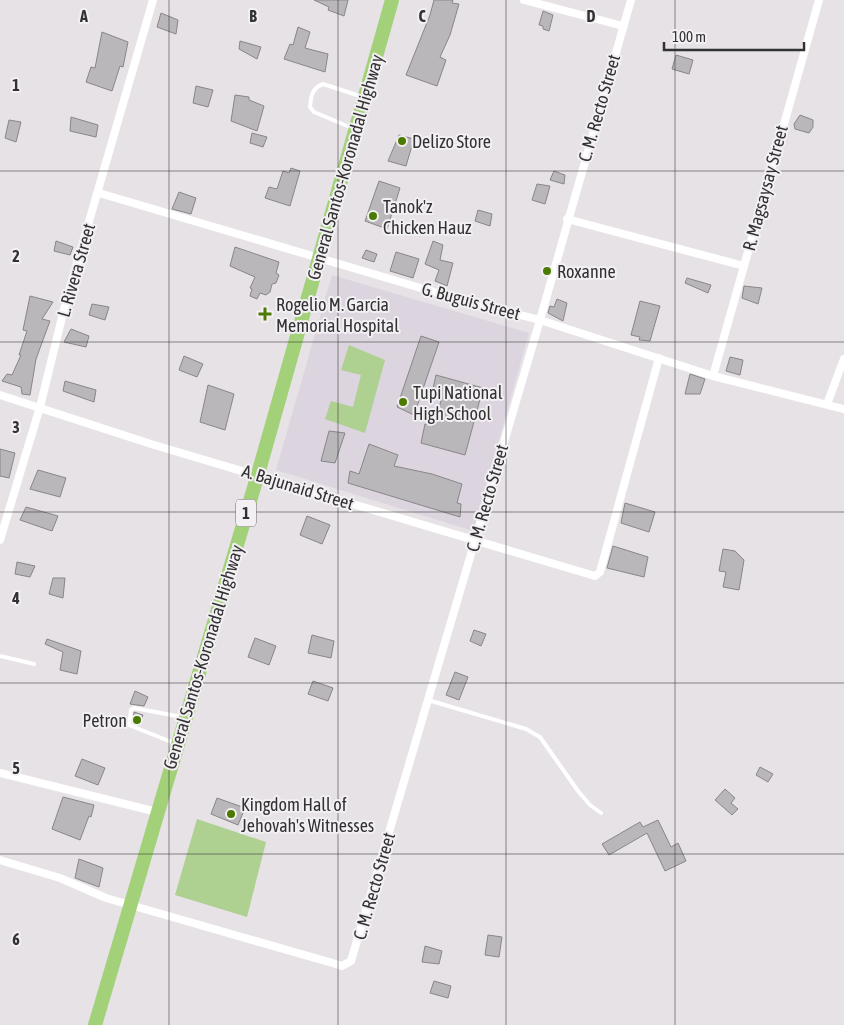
<svg xmlns="http://www.w3.org/2000/svg" width="844" height="1025" font-family="'Asap Condensed',sans-serif">
<rect width="100%" height="100%" fill="#e6e2e6"/>
<path fill="#dcd4de" d="M332 275 529 333 473 531 276 470Z"/>
<g fill="#aed091">
<path d="M349 345 385 360 365 433 325 419 331 401 353 407 361 375 341 370Z"/>
<path d="M197 819 266 842 247 917 175 895Z"/>
</g>
<g fill="#bab7bb" stroke="#898689">
<path d="M314 0H348L344 16 328 10 329 7Z"/>
<path d="M434 0H453L452 3 459 4 450 35 440 57 446 60 437 86 406 75 430 15Z"/>
<path d="M543 11 553 15 549 31 543 29V26L539 25Z"/>
<path d="M161 13 178 20 176 34 157 27Z"/>
<path d="M298 27 310 32 305 48 328 54 325 72 284 59 290 44 293 45Z"/>
<path d="M102 32 128 42 123 67 120 66 112 91 86 82 91 67 95 68Z"/>
<path d="M240 41 261 47 257 59 239 49Z"/>
<path d="M676 55 693 60 689 74 672 69Z"/>
<path d="M196 86 213 90 208 107 193 103Z"/>
<path d="M235 95 249 97V100L264 106 257 131 231 121Z"/>
<path d="M800 115 813 120V127L809 133 795 129 794 124Z"/>
<path d="M71 117 98 125 96 137 70 131Z"/>
<path d="M9 120 21 122 16 142 5 138Z"/>
<path d="M252 133 267 137 263 147 250 143Z"/>
<path d="M399 135 414 139 406 166 388 161Z"/>
<path d="M291 168 300 171 290 206 265 198 269 187 277 189 283 171 289 173Z"/>
<path d="M554 171 565 175 564 184 550 180Z"/>
<path d="M379 181 400 188 387 229 365 221Z"/>
<path d="M537 184 550 186 545 204 532 200Z"/>
<path d="M179 192 196 198 191 214 172 209Z"/>
<path d="M478 210 492 214 490 226 475 221Z"/>
<path d="M56 241 73 247 70 255 54 251Z"/>
<path d="M433 241 443 245 440 260 453 263 447 286 435 281 439 270 425 264Z"/>
<path d="M235 247 279 262 276 273 279 275 276 283 272 284 270 292 266 295 260 293 257 299 250 296 252 289 250 288 255 277 230 266Z"/>
<path d="M366 250 377 254 374 262 362 258Z"/>
<path d="M396 252 419 259 413 278 390 271Z"/>
<path d="M687 278 711 285 708 293 685 283Z"/>
<path d="M744 286 762 288 758 304 742 298Z"/>
<path d="M30 296 53 302 42 319 50 321 36 359 30 395 22 394 21 387 2 381 7 374 12 375 21 355H19L27 331 23 330Z"/>
<path d="M557 299 567 303 563 321 548 313 550 306 554 307Z"/>
<path d="M640 301 660 306 650 341 639 340 640 337 631 335Z"/>
<path d="M92 304 109 307 105 320 89 315Z"/>
<path d="M71 329 89 336 86 347 64 342Z"/>
<path d="M421 336 439 342 414 415 397 407Z"/>
<path d="M184 356 203 364 197 377 179 370Z"/>
<path d="M730 357 743 360 740 375 726 371Z"/>
<path d="M690 374 705 379 700 394H685Z"/>
<path d="M436 375 483 388 465 455 421 443 425 424 434 426 442 397 432 393Z"/>
<path d="M65 381 96 390 94 402 63 391Z"/>
<path d="M208 385 234 394 225 430 200 422Z"/>
<path d="M329 431 345 433 335 463 321 461Z"/>
<path d="M369 444 398 455 394 466 432 474 462 484 457 503 461 504 460 517 348 483 350 471 359 474Z"/>
<path d="M0 449 15 453 9 478 0 476Z"/>
<path d="M38 470 66 478 60 497 30 489Z"/>
<path d="M625 503 655 512 649 532 621 523Z"/>
<path d="M26 507 58 516 52 531 20 520Z"/>
<path d="M307 516 330 525 322 544 300 535Z"/>
<path d="M613 546 648 557 644 577 607 568Z"/>
<path d="M723 549 735 551 744 560 739 590 723 587 726 572 719 571Z"/>
<path d="M17 562 35 566 30 577 15 574Z"/>
<path d="M53 578H65L63 598 49 594Z"/>
<path d="M474 630 486 634 481 646 470 641Z"/>
<path d="M312 635 334 641 331 658 308 653Z"/>
<path d="M255 638 276 646 269 665 248 657Z"/>
<path d="M47 639 81 651 77 674 60 670 63 652 45 644Z"/>
<path d="M455 672 468 677 459 700 446 695Z"/>
<path d="M313 681 333 688 328 701 308 694Z"/>
<path d="M135 691 148 697 144 706 130 704Z"/>
<path d="M134 712 143 715 139 725 133 723Z"/>
<path d="M82 759 105 768 98 785 75 776Z"/>
<path d="M760 767 773 774 768 782 756 775Z"/>
<path d="M725 789 735 798 731 803 738 809 732 815 715 800Z"/>
<path d="M63 797 94 805 91 817 89 816 80 840 52 829Z"/>
<path d="M217 798 245 808 238 825 211 814Z"/>
<path d="M658 820 671 847 678 843 686 861 665 871 647 833 609 855 602 844 640 822 643 827Z"/>
<path d="M79 859 103 868 99 887 75 878Z"/>
<path d="M488 935 502 937 499 957 485 955Z"/>
<path d="M425 946 442 951 439 964 422 962Z"/>
<path d="M434 981 451 986 448 998 430 993Z"/>
</g>
<g fill="none" stroke-linecap="round" stroke-linejoin="round">
<g stroke="#fff" stroke-width="4">
<path d="M352 128 314 112 310 107C311 96 312 88 323 84L363 97"/>
<path d="M0 656 34 664"/>
<path d="M428 700 526 729 540 737 578 791 590 805 601 813"/>
<path d="M174 743 129 725 131 710 134 708 182 717"/>
</g>
<g stroke="#fff" stroke-width="8">
<path d="M524 0 623 26"/>
<path d="M99 193 458 299 540 320 713 376 844 409"/>
<path d="M567 219 744 266"/>
<path d="M713 376 819 0"/>
<path d="M0 395 151 444 595 576 600 572 659 358"/>
<path d="M827 404 844 359"/>
<path d="M0 540 40 407 66 301 153 0"/>
<path d="M0 773 157 812"/>
<path d="M0 860 60 878 106 898 336 964 342 966 351 961 540 320 631 0"/>
</g>
<path stroke="#a3d179" stroke-width="14" d="M95 1025 258 474 392 0"/>
</g>
<path fill="none" stroke="#333233" stroke-width="1" stroke-opacity="0.55" d="M169 0V1025M338 0V1025M506 0V1025M675 0V1025M0 171H844M0 342H844M0 512H844M0 683H844M0 854H844"/>
<g fill="#4b7a00" stroke="#f3f0f3" stroke-width="2">
<circle cx="402" cy="141" r="5"/>
<circle cx="373" cy="216" r="5"/>
<circle cx="547" cy="271" r="5"/>
<path d="M262.5 306.5h5v5h5v5h-5v5h-5v-5h-5v-5h5z"/>
<circle cx="403" cy="402" r="5"/>
<circle cx="137" cy="720" r="5"/>
<circle cx="231" cy="814" r="5"/>
</g>
<g text-anchor="middle" dominant-baseline="central" stroke-width="4" stroke-linejoin="round" paint-order="stroke">
<rect fill="#f3f0f3" stroke="#6d6b6d" stroke-width="1" x="236" y="499.5" width="20" height="27" rx="4"/>
<g font-size="16" font-weight="bold" fill="#333233">
<text x="246" y="513">1</text>
</g>
<g font-size="18" fill="#333233" stroke="#f3f0f3">
<text transform="translate(599 108) rotate(-74)">C. M. Recto Street</text>
<text transform="translate(345 167) rotate(-74)">General Santos-Koronadal Highway</text>
<text transform="translate(765 188) rotate(-75)">R. Magsaysay Street</text>
<text transform="translate(76 270) rotate(-74)">L. Rivera Street</text>
<text transform="translate(471 301) rotate(15)">G. Buguis Street</text>
<text transform="translate(298 487) rotate(17)">A. Bajunaid Street</text>
<text transform="translate(487 498) rotate(-74)">C. M. Recto Street</text>
<text transform="translate(203 657) rotate(-73)">General Santos-Koronadal Highway</text>
<text transform="translate(374 886) rotate(-74)">C. M. Recto Street</text>
</g>
<g font-size="18" fill="#333233" stroke="#f3f0f3" text-anchor="start">
<text x="412" y="141">Delizo Store</text>
<text x="383" y="206">Tanok'z<tspan x="383" dy="21">Chicken Hauz</tspan></text>
<text x="557" y="271">Roxanne</text>
<text x="276" y="304">Rogelio M. Garcia<tspan x="276" dy="21">Memorial Hospital</tspan></text>
<text x="413" y="392">Tupi National<tspan x="413" dy="21">High School</tspan></text>
<text x="127" y="720" text-anchor="end">Petron</text>
<text x="241" y="804">Kingdom Hall of<tspan x="241" dy="21">Jehovah's Witnesses</tspan></text>
</g>
</g>
<g font-size="16" text-anchor="middle" font-weight="bold" fill="#333233" stroke="#f3f0f3" stroke-width="4" stroke-linejoin="round" paint-order="stroke">
<text x="84" y="22">A</text>
<text x="253" y="22">B</text>
<text x="422" y="22">C</text>
<text x="591" y="22">D</text>
<text x="16" y="91">1</text>
<text x="16" y="262">2</text>
<text x="16" y="433">3</text>
<text x="16" y="604">4</text>
<text x="16" y="774">5</text>
<text x="16" y="945">6</text>
</g>
<path d="M664 42v8h140v-8" fill="none" stroke="#333233" stroke-width="2.5"/>
<text x="672" y="42" font-size="15" fill="#333233" stroke="#f3f0f3" stroke-width="4" paint-order="stroke">100 m</text>
</svg>
